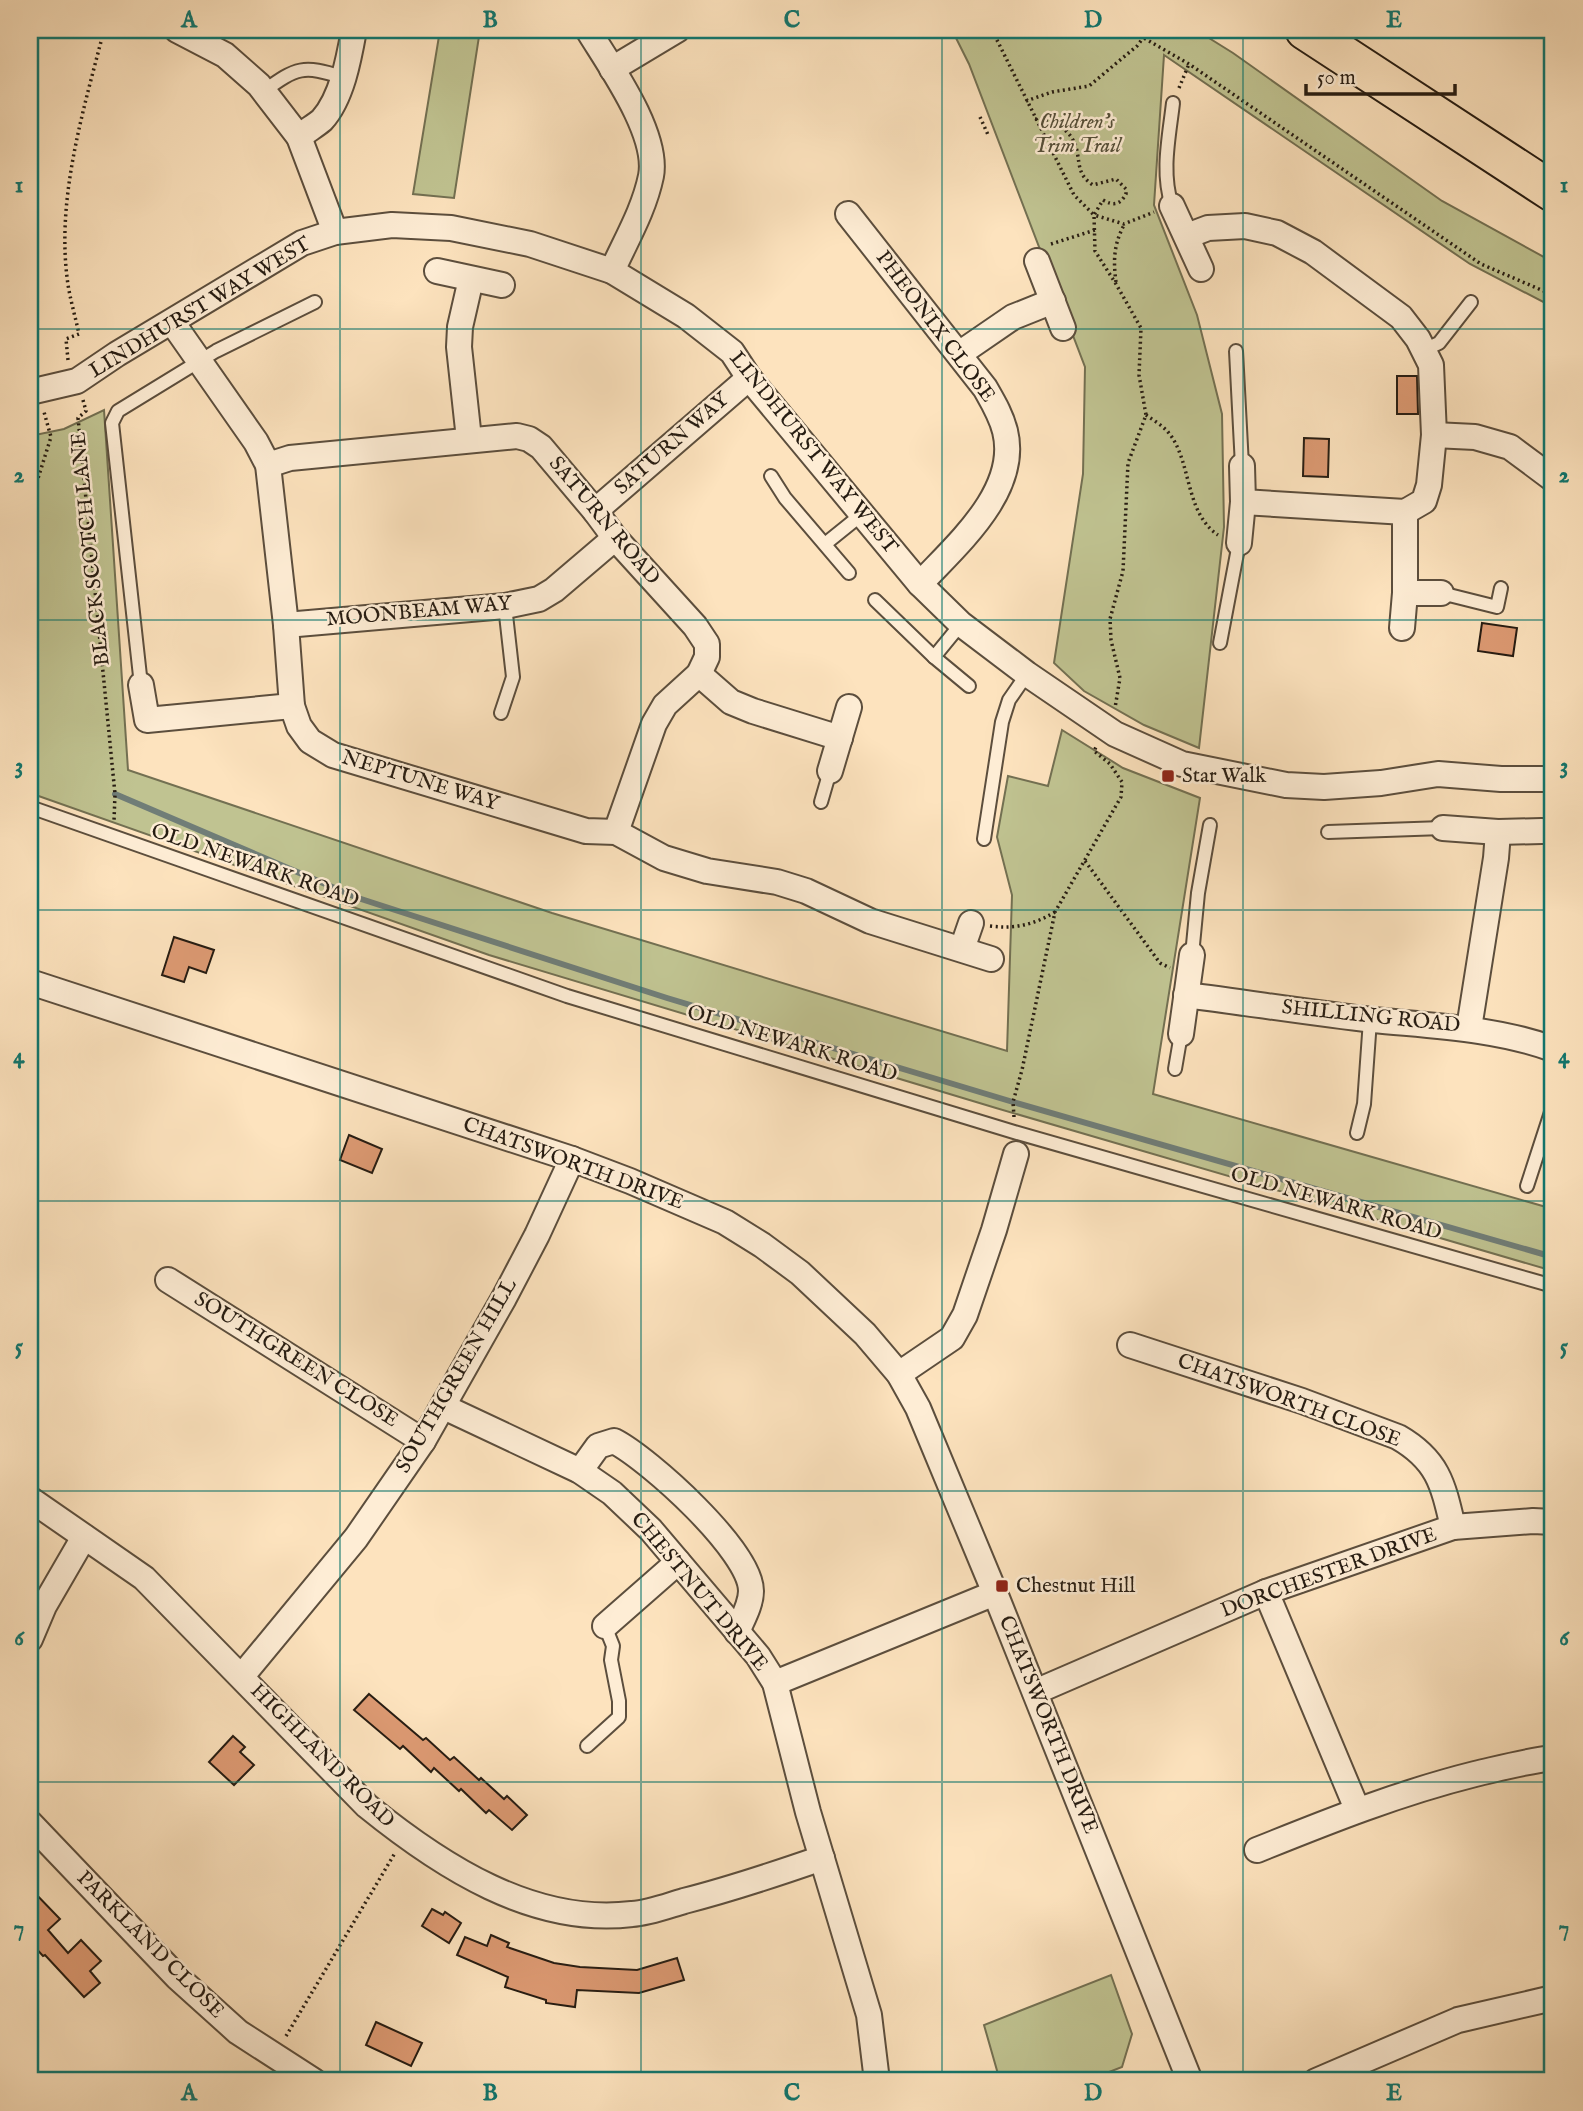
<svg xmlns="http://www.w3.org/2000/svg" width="1583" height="2111" font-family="'IM FELL English',serif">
<rect width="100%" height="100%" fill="#fde3be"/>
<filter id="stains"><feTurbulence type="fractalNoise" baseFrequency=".00286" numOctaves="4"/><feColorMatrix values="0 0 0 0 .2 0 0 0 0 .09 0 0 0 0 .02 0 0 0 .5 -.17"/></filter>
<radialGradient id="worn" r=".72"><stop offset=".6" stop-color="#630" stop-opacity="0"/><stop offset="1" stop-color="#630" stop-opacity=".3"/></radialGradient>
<g fill="#c0c391" stroke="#737052" stroke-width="2">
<path d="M440 30H480L454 198 413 194Z"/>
<path d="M952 30H1196L1233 53 1442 201 1553 262V307L1470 264 1164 55 1154 205 1197 315 1222 414 1224 527 1199 748 1144 725 1084 691 1054 663 1083 474 1085 367 969 64Z"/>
<path d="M104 410 128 770 552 913 1007 1051 1012 895 997 837 1008 776 1048 786 1062 730 1123 768 1200 798 1153 1094 1553 1209V1271L996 1108 489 955 30 793V436L64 429Z"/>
<path d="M1111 1975 1132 2034 1122 2067 1086 2081H1000L984 2025Z"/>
</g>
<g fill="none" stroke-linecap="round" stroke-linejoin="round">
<path stroke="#707d77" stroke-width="6" d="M115 794 358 898 667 998 1013 1102 1553 1257"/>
</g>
<g fill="#dd9a73" stroke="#261c12" stroke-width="2">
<path d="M1397 376H1417L1418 414H1397Z"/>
<path d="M1304 438 1329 439 1328 477 1303 476Z"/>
<path d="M1482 623 1517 628 1513 656 1478 651Z"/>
<path d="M174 937 214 950 206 973 189 967 184 982 162 975Z"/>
<path d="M349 1135 382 1149 372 1173 340 1160Z"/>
<path d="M369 1694 423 1740 426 1738 450 1760 454 1757 479 1780 481 1778 504 1799 507 1796 527 1815 512 1830 489 1810 486 1813 461 1789 459 1791 434 1768 431 1772 403 1746 400 1749 354 1710Z"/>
<path d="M233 1736 245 1747 240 1752 254 1765 234 1785 209 1762Z"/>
<path d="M30 1888 60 1919 48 1930 68 1953 81 1940 101 1961 90 1971 100 1983 84 1997 45 1955 43 1956 32 1944 30 1946Z"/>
<path d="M432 1909 443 1915 445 1912 461 1923 449 1943 422 1926Z"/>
<path d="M491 1935 509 1943 507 1947 554 1963 580 1967 637 1970 677 1958 684 1980 639 1993 577 1990 575 2007 546 2003V2000L505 1987 508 1977 457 1955 465 1937 487 1946Z"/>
<path d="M376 2022 422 2043 411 2066 366 2045Z"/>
</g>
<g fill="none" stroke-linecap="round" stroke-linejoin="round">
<defs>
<g id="service">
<path d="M264 91C297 67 303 65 342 77"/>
<path d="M1172 206C1161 172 1169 138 1173 103"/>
<path d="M1424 350 1439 343 1471 302"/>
<path d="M1236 351 1242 466"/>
<path d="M771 476 785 498 849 573"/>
<path d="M825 544 861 515"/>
<path d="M1441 593 1497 607 1501 588"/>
<path d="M875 600 934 657 969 686"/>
<path d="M1220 643 1239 543"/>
<path d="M934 657 961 624"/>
<path d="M141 685 112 423 118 411 216 351 315 302"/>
<path d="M501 713 513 677 505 606"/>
<path d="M821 802 830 771"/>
<path d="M30 807 567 996 1014 1132 1553 1286"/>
<path d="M1328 832 1443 828"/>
<path d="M984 839 1002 722 1009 700 1027 674"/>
<path d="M1192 955 1198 893 1210 825"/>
<path d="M1175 1069 1181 1034"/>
<path d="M1357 1133 1364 1104 1370 1020"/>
<path d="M1527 1186 1553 1106"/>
<path d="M587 1746 619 1717V1701L611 1660 613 1646 605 1626"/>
</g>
<g id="minor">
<path d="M177 30 225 55 259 85 299 137 335 232"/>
<path d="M588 30C610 66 659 134 651 176 644 210 626 240 612 271"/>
<path d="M612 69 677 30"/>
<path d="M299 137C306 131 315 126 322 120 342 98 349 58 354 30"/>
<path d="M1172 206 1201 269"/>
<path d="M848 214 985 388C993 402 1001 415 1005 431 1020 491 956 545 920 584"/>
<path d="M1187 236 1208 228 1245 226 1277 233 1313 252 1401 317 1418 339 1431 365 1434 435 1429 485 1424 501 1405 512"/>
<path d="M1037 261 1063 328"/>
<path d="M437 271 502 285"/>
<path d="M172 322 256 442 268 465 286 625 292 706 299 726 310 741 333 755 586 831 616 832 664 858 707 871 777 882 806 891 870 921 991 959"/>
<path d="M959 354 1013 317 1053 301"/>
<path d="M30 392 77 381 117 354 302 243 335 232 392 225 451 228 530 244 612 271 686 316 732 352 749 378 920 584 961 624 1027 674 1115 734 1182 764 1286 785 1324 787 1381 783 1438 774 1501 779H1553"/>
<path d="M1434 435 1475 437 1510 447 1553 479"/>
<path d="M469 439 459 347 460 327 471 279"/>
<path d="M268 465 290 458 517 436 529 439 541 447 595 511 615 538 695 626 707 644V657L699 674 665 705 654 724 616 832"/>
<path d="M1243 502 1405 512"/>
<path d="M595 511 749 378"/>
<path d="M1239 543 1243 502 1242 466"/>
<path d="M1405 593H1441"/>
<path d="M286 625 505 606 539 599 554 590 615 538"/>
<path d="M1402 628 1405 593V512"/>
<path d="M699 674 731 702 753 711 840 738"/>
<path d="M141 685 147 720 292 706"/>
<path d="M830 771 849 707"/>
<path d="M1443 828 1498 832 1542 831"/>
<path d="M962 949 971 923"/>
<path d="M30 982 572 1159 630 1181 725 1222 762 1245 800 1273 865 1334 899 1374 918 1408 995 1593 1190 2081"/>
<path d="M1186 995C1249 1003 1311 1013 1373 1020 1434 1026 1495 1028 1553 1049"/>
<path d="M1469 1028 1496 858 1498 832"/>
<path d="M1181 1034 1192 955"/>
<path d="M168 1280 423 1441"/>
<path d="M1130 1345 1302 1401 1398 1437C1438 1460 1443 1484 1453 1527"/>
<path d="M899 1374 952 1338 965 1315 994 1230 1016 1154"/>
<path d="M444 1407 580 1471 612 1493 651 1530 758 1656 775 1683 808 1812 869 2015 877 2081"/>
<path d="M580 1471 598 1446 614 1441C649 1459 751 1551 751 1591 751 1605 742 1620 737 1632"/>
<path d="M30 1499 144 1578 367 1806C441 1866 533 1926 632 1914 649 1913 667 1906 684 1901 731 1889 776 1874 822 1858"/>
<path d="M1266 1592 1357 1809"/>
<path d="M605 1626 678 1562"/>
<path d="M30 1639 44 1606 84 1537"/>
<path d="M242 1676 356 1538 423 1441 504 1298 537 1235 572 1159"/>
<path d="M775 1683 995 1593"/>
<path d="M1035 1692 1266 1592 1453 1527 1533 1521 1553 1522"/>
<path d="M30 1823 177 1977 238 2032 314 2081"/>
<path d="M1257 1850C1329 1821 1399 1793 1475 1774 1501 1768 1526 1761 1553 1758"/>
<path d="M1316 2081 1458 2020 1553 1998"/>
</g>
<path id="trunk" d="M1305 30 1553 192"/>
</defs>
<use href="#service" stroke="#5c4e3d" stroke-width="16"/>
<use href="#minor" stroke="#5c4e3d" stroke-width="28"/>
<use href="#trunk" stroke="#261c12" stroke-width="42"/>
<g stroke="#261c12" stroke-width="3.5" stroke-dasharray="2 3.5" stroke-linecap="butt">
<path d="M992 30 1074 195 1094 215 1095 251 1116 284 1141 328 1139 375 1146 415 1128 463 1123 571 1110 619 1111 640 1120 678 1115 708"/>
<path d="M1130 30 1189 64 1481 264 1553 295"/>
<path d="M1179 88 1189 64"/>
<path d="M1026 101 1052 92 1089 86 1137 46 1143 38"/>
<path d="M980 117 989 137"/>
<path d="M1035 119C1054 120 1073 130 1077 151 1080 166 1078 175 1093 185L1116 179 1126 189V194C1120 205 1113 206 1103 200L1094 215 1124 224 1154 212"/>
<path d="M1051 244 1095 230"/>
<path d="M1116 282C1113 260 1114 244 1124 225"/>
<path d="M68 360 66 339 79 334C75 315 69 296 67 277 57 195 84 108 104 30"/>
<path d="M83 400 86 411 78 418 115 794 114 821"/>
<path d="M1146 415C1153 420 1162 425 1168 432 1192 460 1184 512 1218 535"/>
<path d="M30 504 51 437 44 412"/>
<path d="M1085 861 1160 963 1170 968"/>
<path d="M990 926C1015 929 1033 925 1055 912"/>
<path d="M1014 1117 1013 1102 1022 1070 1055 912 1121 797 1122 782 1110 764 1094 751 1096 747"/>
<path d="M286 2036 395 1853"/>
</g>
<use href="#service" stroke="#feedd5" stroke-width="12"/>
<use href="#minor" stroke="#feedd5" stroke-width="24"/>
<use href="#trunk" stroke="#fde3be" stroke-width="38"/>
</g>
<path fill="none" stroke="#0f766e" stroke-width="2" stroke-opacity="0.55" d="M340 30V2081M641 30V2081M942 30V2081M1243 30V2081M30 329H1553M30 620H1553M30 910H1553M30 1201H1553M30 1491H1553M30 1782H1553"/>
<g fill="#8f2418" stroke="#feedd5" stroke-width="2.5">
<rect x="1161" y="769" width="14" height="14" rx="3.5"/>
<rect x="995" y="1579" width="14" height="14" rx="3.5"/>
</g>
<g text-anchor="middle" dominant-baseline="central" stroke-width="5" stroke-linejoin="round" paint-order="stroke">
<g font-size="21" font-style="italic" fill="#544e38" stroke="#feedd5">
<text x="1077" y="122">Children's<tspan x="1077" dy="24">Trim Trail</tspan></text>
</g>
<g font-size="21" fill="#261c12" stroke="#feedd5">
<text transform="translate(200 308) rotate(-31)">LINDHURST WAY WEST</text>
<text transform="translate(935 327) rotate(53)">PHEONIX CLOSE</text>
<text transform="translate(672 444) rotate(-41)">SATURN WAY</text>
<text transform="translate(813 453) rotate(51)">LINDHURST WAY WEST</text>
<text transform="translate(604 521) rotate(50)">SATURN ROAD</text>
<text transform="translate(91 549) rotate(-96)">BLACK SCOTCH LANE</text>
<text transform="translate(419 612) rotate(-5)">MOONBEAM WAY</text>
<text transform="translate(420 781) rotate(17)">NEPTUNE WAY</text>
<text transform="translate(255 866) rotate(19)">OLD NEWARK ROAD</text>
<text transform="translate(1371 1017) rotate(6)">SHILLING ROAD</text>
<text transform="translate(792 1044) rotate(17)">OLD NEWARK ROAD</text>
<text transform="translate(573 1164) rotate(20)">CHATSWORTH DRIVE</text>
<text transform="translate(1336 1204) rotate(16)">OLD NEWARK ROAD</text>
<text transform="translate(296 1360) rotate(32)">SOUTHGREEN CLOSE</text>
<text transform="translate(457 1376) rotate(-60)">SOUTHGREEN HILL</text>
<text transform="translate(1289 1401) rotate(20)">CHATSWORTH CLOSE</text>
<text transform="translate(1329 1573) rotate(-20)">DORCHESTER DRIVE</text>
<text transform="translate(699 1592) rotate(50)">CHESTNUT DRIVE</text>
<text transform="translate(1048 1725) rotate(68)">CHATSWORTH DRIVE</text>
<text transform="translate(322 1756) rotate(45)">HIGHLAND ROAD</text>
<text transform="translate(150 1945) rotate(45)">PARKLAND CLOSE</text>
</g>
<g font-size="21" fill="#261c12" stroke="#feedd5" text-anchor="start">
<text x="1182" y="776">Star Walk</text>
<text x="1016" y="1586">Chestnut Hill</text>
</g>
</g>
<rect width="1583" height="2111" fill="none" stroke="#fde3be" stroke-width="77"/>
<path d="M1306 84v10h149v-10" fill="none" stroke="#261c12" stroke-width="3.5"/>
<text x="1317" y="84" font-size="21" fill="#261c12" stroke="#feedd5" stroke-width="5" paint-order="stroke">50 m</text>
<rect x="38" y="38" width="1506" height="2034" fill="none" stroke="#0f766e" stroke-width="2.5"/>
<g font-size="23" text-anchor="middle" font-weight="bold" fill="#0f766e">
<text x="189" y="27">A</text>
<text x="490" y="27">B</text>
<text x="792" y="27">C</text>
<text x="1093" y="27">D</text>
<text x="1394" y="27">E</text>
<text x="19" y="192">1</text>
<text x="1564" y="192">1</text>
<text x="19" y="482">2</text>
<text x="1564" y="482">2</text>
<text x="19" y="773">3</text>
<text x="1564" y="773">3</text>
<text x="19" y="1063">4</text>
<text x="1564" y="1063">4</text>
<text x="19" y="1354">5</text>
<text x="1564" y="1354">5</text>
<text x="19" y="1645">6</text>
<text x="1564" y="1645">6</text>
<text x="19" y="1935">7</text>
<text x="1564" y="1935">7</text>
<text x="189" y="2100">A</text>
<text x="490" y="2100">B</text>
<text x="792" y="2100">C</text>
<text x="1093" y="2100">D</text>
<text x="1394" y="2100">E</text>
</g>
<rect width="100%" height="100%" filter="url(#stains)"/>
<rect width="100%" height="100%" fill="url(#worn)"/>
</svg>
